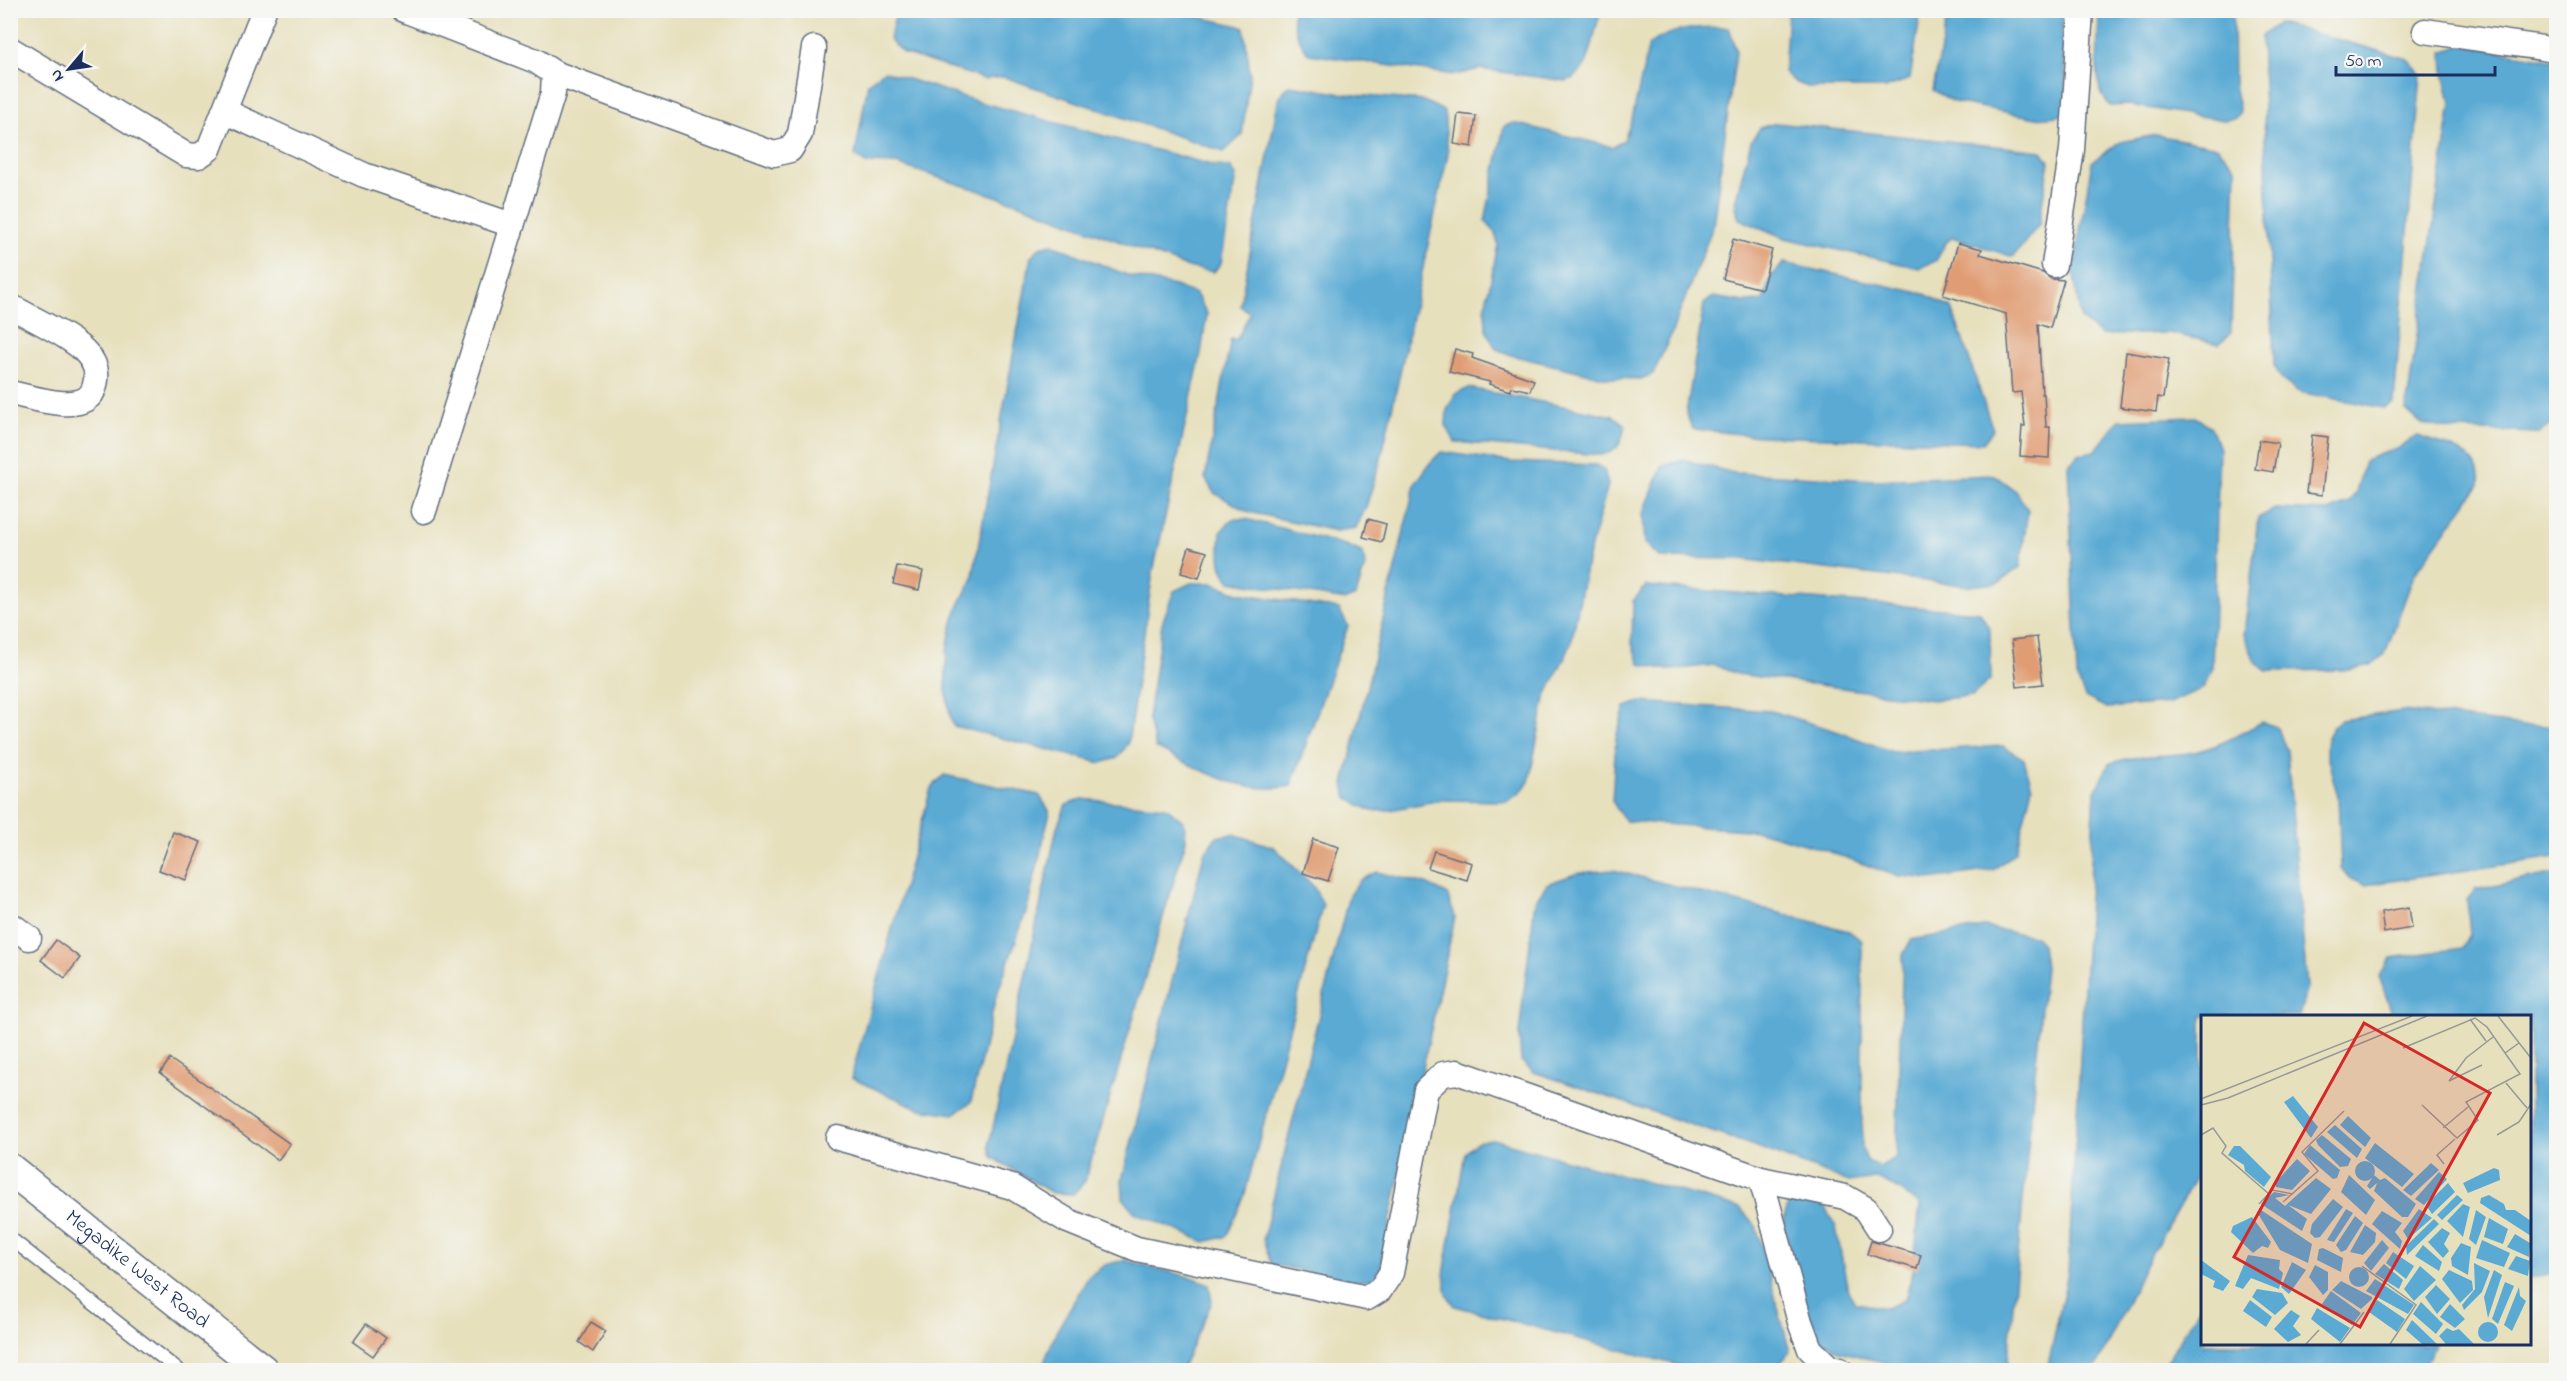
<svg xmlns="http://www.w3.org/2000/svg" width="2567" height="1381" font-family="'Indie Flower',sans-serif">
<rect width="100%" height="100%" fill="#f6f6f2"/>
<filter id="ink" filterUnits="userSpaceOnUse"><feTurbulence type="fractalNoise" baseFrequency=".0167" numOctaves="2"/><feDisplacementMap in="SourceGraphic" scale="12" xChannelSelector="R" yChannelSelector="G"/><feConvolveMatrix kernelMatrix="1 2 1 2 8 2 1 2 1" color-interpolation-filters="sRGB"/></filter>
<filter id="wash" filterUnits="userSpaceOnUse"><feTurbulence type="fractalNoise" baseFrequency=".008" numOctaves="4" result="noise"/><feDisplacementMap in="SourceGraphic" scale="24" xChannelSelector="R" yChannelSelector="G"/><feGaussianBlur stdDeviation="1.35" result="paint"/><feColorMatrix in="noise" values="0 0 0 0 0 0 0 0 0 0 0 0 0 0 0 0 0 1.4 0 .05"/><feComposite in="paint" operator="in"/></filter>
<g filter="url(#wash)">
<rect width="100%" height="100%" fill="#e7e0bd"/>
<g fill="#5aaad4" stroke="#3a6c99" stroke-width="1.5">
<path d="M897 11H1174L1244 27 1250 74 1242 135 1224 152 1004 77 984 79 903 53 889 39Z"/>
<path d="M1293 11V10L1602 11C1590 34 1595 72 1566 81L1480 69 1455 75 1309 54C1299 41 1291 27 1293 11Z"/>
<path d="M1788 11H1921L1910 79 1885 88H1810L1795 82 1784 72Z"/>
<path d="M1948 11H2063L2062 38 2069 110 2058 116 2036 118 1954 102 1933 90Z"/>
<path d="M2099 11H2233L2234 85 2240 113 2235 118 2224 120 2129 105 2110 106 2100 92 2097 67Z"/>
<path d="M2278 23 2408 59 2421 74 2394 403 2384 408 2299 392 2282 380 2274 365 2261 36Z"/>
<path d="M1729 27 1736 51 1713 226 1671 335 1653 374 1641 379 1608 378 1514 356 1496 349 1486 330 1485 307 1498 245 1495 232 1485 221 1504 126 1514 123 1613 147 1624 140 1632 119 1649 44C1674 27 1699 27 1729 27Z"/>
<path d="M2461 45 2556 60V415L2555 422 2539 433 2456 430 2422 424 2406 410 2451 103 2444 72 2443 52Z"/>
<path d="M884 71 976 101 1215 166 1230 167 1236 176 1221 263 1214 272 1187 267 1017 203 896 164 866 163 855 156 868 83Z"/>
<path d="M1290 85 1344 94 1424 101 1444 111 1448 154 1381 459 1366 507 1356 528 1336 531 1249 512 1214 493 1205 478 1231 339H1237L1250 313 1240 306 1279 96Z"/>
<path d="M1776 123 2042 151 2049 161 2039 225 2013 257 1952 237 1945 244 1936 261 1919 268 1785 238 1739 219 1735 202 1751 141 1760 128Z"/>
<path d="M2156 135 2218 147 2236 168 2231 333 2219 344 2169 333 2101 335 2081 319 2073 271 2092 162 2120 142Z"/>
<path d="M1052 244 1129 276 1175 286 1196 294 1207 314 1201 353 1153 572 1128 744 1117 758 1101 763 953 726C939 679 945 622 972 581L1031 256 1040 247Z"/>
<path d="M1784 263 1925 294 1952 308 1993 430 1983 443 1759 436 1693 429 1686 414 1704 304 1713 297 1745 302 1763 301 1771 277Z"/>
<path d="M1469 388 1614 416 1625 425C1622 443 1619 452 1600 455L1455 442 1446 425 1447 410 1455 394Z"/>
<path d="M2195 417 2211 427 2219 449 2212 669 2203 688 2169 703 2106 708 2085 697 2077 678 2068 465 2079 454 2095 451 2119 420Z"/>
<path d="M2418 436C2443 445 2484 452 2479 485L2414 575 2385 654 2371 665 2349 670 2266 671 2255 661 2244 635 2258 518 2275 509 2329 511 2349 502 2356 492 2365 461C2376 455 2385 452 2397 449 2405 446 2408 438 2418 436Z"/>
<path d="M1441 452 1512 462 1596 465 1604 470 1608 485 1588 557 1571 644 1545 698 1529 782 1519 794 1507 801 1441 800 1390 810 1371 811 1347 798 1344 784 1415 484 1430 463Z"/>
<path d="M1685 460 1734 473 1876 480 1994 475 2016 491 2028 510 2020 567 1998 583 1969 586 1741 559 1660 558 1645 543 1643 514 1663 465Z"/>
<path d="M1233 519H1246L1349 546 1363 553 1365 566 1356 596 1346 600 1230 581C1217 568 1220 548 1221 531Z"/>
<path d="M1191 583H1212L1238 593 1339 609 1348 626 1291 786C1242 796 1199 769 1156 748L1148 718 1162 623 1174 591Z"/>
<path d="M1646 586 1980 612 1990 630 1991 679 1972 696 1932 700 1737 674 1714 665 1669 670 1640 664 1632 644 1633 601Z"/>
<path d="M1640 702 1771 711 1839 732 1893 752 2003 746 2024 759 2032 787 2016 852 1993 870 1929 879 1894 875 1822 849 1759 831 1625 821 1612 801 1616 738 1625 707Z"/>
<path d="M2403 711 2525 726H2556V857L2365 885 2349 878 2341 868 2338 797 2326 752 2327 737 2333 726 2341 720Z"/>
<path d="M2262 722 2277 727 2287 751 2307 987 2299 1016H2202V1166L2143 1269 2095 1370H2047L2068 1273 2095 791 2109 764C2135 754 2161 757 2188 753 2215 749 2238 735 2262 722Z"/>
<path d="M944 775 1039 795 1050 812 1027 909 996 997 971 1102 954 1114 920 1109 851 1078 931 788Z"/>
<path d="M1082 799 1166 807 1184 822 1186 840 1085 1181 1073 1194 1052 1193 992 1157 989 1146 1057 827 1066 805Z"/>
<path d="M1233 834 1274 847 1313 886 1323 904 1244 1197 1227 1236 1205 1242 1135 1213 1123 1198 1122 1180 1204 854 1216 837Z"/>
<path d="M1613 870 1849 931 1862 941V1147L1867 1161 1880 1167 1896 1157 1903 955 1911 940 1984 927 2034 936 2042 944 2045 967 2007 1370H1914L1839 1351 1821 1340 1807 1314 1783 1223 1788 1205 1800 1200 1824 1206 1836 1227 1848 1291 1855 1303 1886 1308 1905 1300 1913 1271 1920 1205 1900 1190 1875 1178 1849 1182 1763 1149 1534 1072 1521 1061 1519 1033 1535 901 1547 884 1578 873Z"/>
<path d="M1377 872 1426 884 1447 894 1455 917 1380 1269 1373 1279 1353 1281 1271 1264 1263 1239 1349 895 1360 880Z"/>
<path d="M2556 873V1273L2530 1277V1016H2393L2379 976 2391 958 2462 948 2470 935 2467 900 2475 890Z"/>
<path d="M1492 1139 1740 1208 1756 1226 1790 1352 1774 1370H1696L1455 1306 1447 1295 1444 1274 1465 1153 1478 1142Z"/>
<path d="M1124 1260 1197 1279 1209 1284 1212 1302 1181 1370H1041L1057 1330 1089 1276 1105 1265Z"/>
<path d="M2202 1303V1344H2434L2424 1370H2162Z"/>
</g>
<g id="blocks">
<g fill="#e09c73">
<path d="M1458 114 1476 116 1472 147 1454 144Z"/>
<path d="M1733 239 1772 250 1762 289 1723 279Z"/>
<path d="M1958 243 1982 249 1980 254 2043 273 2051 279 2064 280 2050 328 2038 324 2042 394H2044L2046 427H2050L2049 458 2020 456 2022 426H2025L2021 392 2012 393 2006 314 1943 295Z"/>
<path d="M1455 349 1473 354 1472 358 1534 380 1530 391 1512 387 1510 391 1489 384 1490 382 1449 372Z"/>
<path d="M2126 352 2169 359 2163 398 2158 397 2156 412 2120 407Z"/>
<path d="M2312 435 2328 437 2322 495 2306 493Z"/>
<path d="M2259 440 2278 443 2273 472 2255 469Z"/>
<path d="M1368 519 1386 524 1382 542 1363 537Z"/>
<path d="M1189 547 1207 552 1199 578 1181 573Z"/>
<path d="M897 566 923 571 919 590 893 584Z"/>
<path d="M2037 637 2043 684 2017 687 2012 640Z"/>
<path d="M173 832 201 842 186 880 159 870Z"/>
<path d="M1313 839 1339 847 1328 881 1303 873Z"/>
<path d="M1434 851 1472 863 1467 880 1428 868Z"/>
<path d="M2409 907 2412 928 2384 933 2381 912Z"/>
<path d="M56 940 80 958 65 978 41 960Z"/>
<path d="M170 1059 290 1144 278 1160 160 1073Z"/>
<path d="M1871 1241 1921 1255 1917 1269 1867 1254Z"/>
<path d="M591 1322 606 1331 593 1352 579 1342Z"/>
<path d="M366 1324 386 1338 373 1356 353 1342Z"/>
</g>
</g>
</g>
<g filter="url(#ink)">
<use href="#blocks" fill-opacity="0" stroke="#626d7f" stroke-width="1.5"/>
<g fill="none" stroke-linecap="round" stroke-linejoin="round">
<defs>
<path id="service" d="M10 1238 178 1370"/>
<g id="minor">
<path d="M404 10 536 61 554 73 553 93 424 511"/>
<path d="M2425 31 2556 50"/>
<path d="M10 49 186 155 199 156 209 149 264 10"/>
<path d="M554 73 774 154 790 150 800 134 814 48"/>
<path d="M224 111 364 175 512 225"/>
<path d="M2054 265 2072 150 2081 10"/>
<path d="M10 306C31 318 75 338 88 355 96 365 98 373 95 385 89 418 33 397 10 393"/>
<path d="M10 924 29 938"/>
<path d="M838 1138 1012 1187 1068 1221 1137 1249 1367 1298 1380 1290 1391 1273 1426 1090 1443 1074 1457 1072 1761 1179 1845 1197 1866 1209 1879 1229"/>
<path d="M1761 1179 1800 1322 1810 1349 1830 1368 1840 1370"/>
</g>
<g id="tertiary">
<path id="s1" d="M10 1169 263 1370"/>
</g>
</defs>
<use href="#service" stroke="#626d7f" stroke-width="15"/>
<use href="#minor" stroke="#626d7f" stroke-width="27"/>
<use href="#tertiary" stroke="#626d7f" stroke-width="33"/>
<use href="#service" stroke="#fff" stroke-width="12"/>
<use href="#minor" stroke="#fff" stroke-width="24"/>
<use href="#tertiary" stroke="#fff" stroke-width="30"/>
</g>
</g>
<g text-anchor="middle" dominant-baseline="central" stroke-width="4.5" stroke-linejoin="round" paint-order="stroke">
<g font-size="21" fill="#1b2f5e" stroke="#f6f6f2">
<text stroke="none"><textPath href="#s1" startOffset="162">Megadike West Road</textPath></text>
</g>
</g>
<g transform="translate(2201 1015)">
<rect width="330" height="330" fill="#e7e0bd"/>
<path d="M92 81 117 112 110 123 83 87ZM147 101 170 123 164 132 139 110ZM134 110 161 134 156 143 126 117ZM121 120 150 144 147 151 139 152 117 130 115 125ZM174 128 213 159 201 172 164 143ZM109 130 139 155 136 163 132 164 103 139ZM33 131H39L70 162 63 172 44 156 43 150 27 140ZM96 144 109 156 91 175 75 172 74 168ZM154 156a10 10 0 1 1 20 0a10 10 0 1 1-20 0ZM230 148 238 155 210 181 202 175ZM293 153 298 155 299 165 267 178 262 168ZM238 157 246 164 223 190 214 184ZM148 160 174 185 165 200 140 177ZM173 160 179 165 184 163 215 189 207 202H201L173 176 176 168 169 174 166 171ZM115 163 130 174 110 199 87 190 106 204 101 216 60 189 73 177 88 180 74 183 84 191ZM247 168 254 177 231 199 225 190ZM256 180 262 185 241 205 236 200ZM288 180 303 189 305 195H314L330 206V221L279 188 280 183ZM132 184 142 192 119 222 114 223 109 218 111 209ZM262 189 269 192 262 222 246 206ZM145 194 152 198 133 227 126 225ZM218 194 231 203 207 224 202 216ZM60 195 111 229 107 248 79 235 56 197ZM275 195 285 202 275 230 268 224ZM181 196 201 208 194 217 201 226 199 234 171 209ZM154 201 162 208 145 235 140 237 135 230ZM51 202 70 227 67 233 61 231 52 238 30 217 32 211ZM288 203 307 214 302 229 283 222ZM233 204 238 209 206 240 205 231ZM164 210 175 218 174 227 162 240 149 237ZM241 213 249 218 243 229 248 236 242 243 227 227ZM314 219 329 228 328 242 306 232ZM181 225 188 233 170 256 163 248ZM281 225 309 238 303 252 275 243ZM260 228 270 232 267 260 251 251 250 243ZM222 230 241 247 238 256 214 241ZM122 233 142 243 140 257 116 245 118 234ZM192 237 213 251 205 264 185 248ZM47 240 79 245 78 254 82 258 78 274 50 263 42 274 34 271ZM315 241 329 246 327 261 307 254ZM0 245 29 266 22 276 12 272 14 266 0 259ZM91 247 105 255 88 279 80 272ZM273 248 289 256 281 277 263 295 261 290 274 274ZM183 249 202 265 198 274 174 259ZM114 250 127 257V275L122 280 108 262ZM219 251 235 265 213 286 203 274ZM148 262a10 10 0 1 1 20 0a10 10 0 1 1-20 0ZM248 255 271 266 272 275 259 288 241 264ZM293 255 301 260 287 303 283 282ZM174 264 213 290 207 299 165 276ZM140 266 171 282V284L160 294 131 275ZM304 267 313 271 297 309 291 304ZM235 270 249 284 236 299 224 282ZM318 272 319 281 325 286 311 316 303 310ZM56 274 81 278 87 288 74 300 51 282ZM130 276 160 298 151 310 121 289ZM49 285 71 302 65 312 42 296ZM176 285 204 304 196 317 168 297ZM220 287 242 309 235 319 212 299ZM249 289 264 304 254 313 239 302ZM116 293 149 313 139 327 110 304ZM90 295 99 301 92 311 100 320 87 327 73 314ZM211 305 236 329H221L205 315ZM277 317a10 10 0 1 1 20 0a10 10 0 1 1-20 0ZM246 313 252 316 258 314 273 329H245L238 321Z" fill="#5aaad4"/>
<path fill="none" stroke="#959997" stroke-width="1.5" d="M297 1 330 43M269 4 285 26M202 33 274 3 286 12 304 38 318 28M281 50 248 66 265 43 292 22M305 68 326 93M0 84 211 1M0 90 27 83 226 1M221 90 256 123 277 105 265 87 319 59 304 38M242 113 267 92M0 120 12 113 25 131 21 138 68 179M296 120 318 107 330 89M243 149 236 140 254 124M82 187 117 156 101 137 143 96M58 189 71 175 92 179M161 251 215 290 189 329M105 329 118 315M139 329 163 297"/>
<path fill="#d62828" fill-opacity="0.15" stroke="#d62828" stroke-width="3" d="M163 8 289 78 159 312 33 242Z"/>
<rect width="330" height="330" fill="none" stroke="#1b2f5e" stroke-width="3"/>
</g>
<rect width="2567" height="1381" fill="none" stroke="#f6f6f2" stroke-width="36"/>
<g transform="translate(69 69) rotate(241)" stroke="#f6f6f2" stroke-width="4.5" paint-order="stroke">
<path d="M0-4.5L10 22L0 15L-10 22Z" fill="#1b2f5e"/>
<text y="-9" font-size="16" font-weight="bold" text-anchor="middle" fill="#1b2f5e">N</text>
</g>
<path d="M2336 66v9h159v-9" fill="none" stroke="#1b2f5e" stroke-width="3"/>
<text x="2345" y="66" font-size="18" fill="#1b2f5e" stroke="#f6f6f2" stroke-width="4.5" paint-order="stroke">50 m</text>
</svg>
